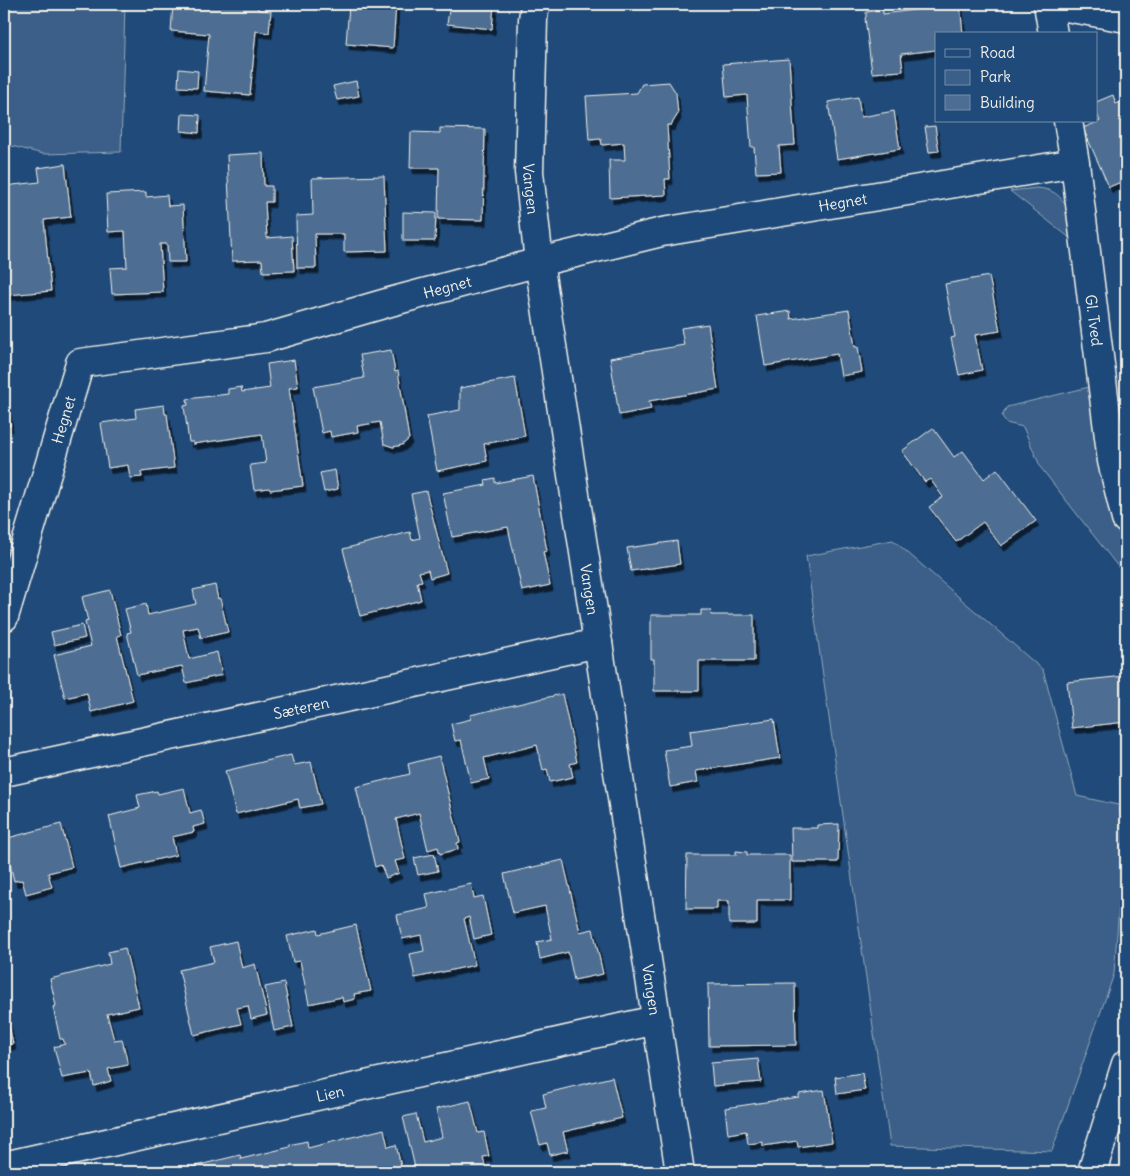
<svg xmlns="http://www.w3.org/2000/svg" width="1130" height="1176" font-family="Delius,sans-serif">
<defs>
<filter id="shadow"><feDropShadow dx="3" dy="5.5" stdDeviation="0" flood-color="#0009"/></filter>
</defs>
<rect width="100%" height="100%" fill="#1f4a7a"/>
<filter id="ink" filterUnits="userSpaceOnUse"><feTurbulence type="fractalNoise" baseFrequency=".02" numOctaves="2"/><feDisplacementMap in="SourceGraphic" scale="10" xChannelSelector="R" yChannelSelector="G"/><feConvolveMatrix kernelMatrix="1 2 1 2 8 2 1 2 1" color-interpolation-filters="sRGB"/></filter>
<g filter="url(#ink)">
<g fill="#3a5f88" stroke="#97a8b8">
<path d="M4 4H125L121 152 43 154 4 144Z"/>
<path d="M1037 188C1069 190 1069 216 1075 242L1010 191Z"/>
<path d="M1089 387 1106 498 1126 550V577L1041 468 1023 427 1006 423 1002 416 1007 407Z"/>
<path d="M893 540 1043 670 1077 796 1118 805 1125 827 1114 974 1052 1151 890 1146 806 556Z"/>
</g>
<g fill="#4d6e92" stroke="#f4f1e8" filter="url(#shadow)">
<path d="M173 4H258V10L271 11 269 33 256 31 250 95 204 91 209 34 171 31Z"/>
<path d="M340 4H396L393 48 346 44 349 5Z"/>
<path d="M450 4H494L492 29 447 24Z"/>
<path d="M960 4 963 34H936V50L901 54 903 71 872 73 865 18 866 17V12L883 10V14Z"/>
<path d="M789 59 795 145 779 146 781 172 756 173 754 147H751L747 95 726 97 723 64Z"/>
<path d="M179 69 198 71 197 88 178 87Z"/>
<path d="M356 81 359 96 337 100 333 86Z"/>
<path d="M669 82 676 93 678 114 671 125H667L670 179H665L666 195 610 198 609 160H625L624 143 602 145 601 139 589 140 586 96 637 93 642 84Z"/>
<path d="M1113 95 1116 104 1126 99V109L1122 111 1126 122V180L1109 187 1083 128 1100 121 1096 112V102Z"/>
<path d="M858 97 861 117 894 111 900 149 837 159 828 102Z"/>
<path d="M182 114 200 115 199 133 181 131Z"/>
<path d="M935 126 939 151 929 152 925 127Z"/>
<path d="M440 128 485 129 483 220 438 219 439 168H410L411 132 440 133Z"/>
<path d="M263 153 264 186H272V202H265L267 238 292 236 294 271 263 272 262 260 232 261 227 155Z"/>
<path d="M65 164 71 217 44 220 51 291 8 295 4 255V186L40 182 38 168Z"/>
<path d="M384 176 387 251 344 252V234H315L316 268H297L296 216 313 215 312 178Z"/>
<path d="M146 192V197L167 195 168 206 183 205 186 262H168L167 244H160L163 292 112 294 110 268 127 267 125 231 108 232 106 194Z"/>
<path d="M403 212 436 213 435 241H403Z"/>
<path d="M989 276 1000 331 975 335 982 370 959 375 951 338 955 337 945 284Z"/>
<path d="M849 310 855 347H858L862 372 841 376 837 354 765 366 757 316 790 311 791 319Z"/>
<path d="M708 324 718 389 649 401 651 409 619 415 610 358 684 345 681 328Z"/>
<path d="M391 350 395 372 398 371 409 439 402 445 393 447 384 444 380 422 357 426 358 432 331 437 330 431 322 433 313 387 364 378 360 355Z"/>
<path d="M294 360 298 387 289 388 303 486 270 490 269 488 254 490 250 465 266 463 262 434 193 444V442H189L184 406 188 405 187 399 228 394V389L241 387 242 392 270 388 267 364Z"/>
<path d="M515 378 525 436 484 444 487 461 437 471 427 416 460 410V388Z"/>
<path d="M4 387H5L10 426H4Z"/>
<path d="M164 405 165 414H167L174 468 141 472 142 477 130 478 128 465 108 468 101 423 136 418 135 409Z"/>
<path d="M933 428 954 457 963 451 984 479 997 469 1036 521 1001 546 983 522 956 542 929 507 943 497 930 479 925 482 902 451Z"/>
<path d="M335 470 338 489 324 492 320 473Z"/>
<path d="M533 476 547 551 543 552 550 585 522 591 508 527 452 537 443 493 486 485 485 480 495 478V483Z"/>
<path d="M426 491 447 573 430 578 428 570 419 572 422 581 417 582 421 600 360 616 343 549 410 532 412 540 420 538 411 494Z"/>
<path d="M677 541 680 564 631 571 627 548Z"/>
<path d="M215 585 218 599 220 598 228 632 201 638 198 627 183 630 189 659 217 652 222 675 186 683 182 666 137 675 127 633 131 632 125 609 146 604 148 615 196 604 193 590Z"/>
<path d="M110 590 121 635 117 636 133 701 91 712 87 693 65 698 54 655 91 646 85 622 88 621 82 597Z"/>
<path d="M701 610H710L711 615H754V661H699V691H654V659H651V615H701Z"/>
<path d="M82 625 85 638 54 645 51 632Z"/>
<path d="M1125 676 1126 722 1072 728 1067 682Z"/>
<path d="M562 694 577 762 570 764 573 777 550 782 547 769 543 770 537 745 484 758 489 779 471 783 461 740 455 741 451 724 471 719 470 715Z"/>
<path d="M774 719 780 758 696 771 698 782 670 787 664 750 692 746 690 731Z"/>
<path d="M291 755 294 765 311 762 321 804 300 808 298 799 236 814 225 771Z"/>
<path d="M439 756 460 842 457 843 458 849 440 854 438 847 428 850 419 813 396 819 405 859 395 861 399 873 386 878 381 865 375 867 356 787 410 774 408 764Z"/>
<path d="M184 788 190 813 201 810 205 824 193 827 194 832 172 837 176 855 121 868 109 816 140 808 137 795 157 791 158 794Z"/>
<path d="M61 824 72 867 48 873 52 887 26 894 22 880 14 881 4 839Z"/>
<path d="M839 824 838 862H792L791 828H817V825Z"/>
<path d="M736 851 747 852V855H790V900H757V924H729V901H717V909H686L687 855H736Z"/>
<path d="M434 854 438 871 418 875 414 858Z"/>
<path d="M563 860 580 932 593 929 603 974 574 980 568 952 540 959 537 942 552 939 545 906 513 913 504 874Z"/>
<path d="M471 884 474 898 483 896 491 935 474 939 469 917 464 919 475 965 415 978 410 954 424 951 421 935 402 939 397 915 429 908 426 894Z"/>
<path d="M356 925 371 991 354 994 355 999 343 1002 342 997 309 1004 300 961 293 962 287 936 317 929 318 934Z"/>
<path d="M236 941 242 968 255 964 267 1015 251 1019 248 1006 237 1008 241 1024 194 1035 179 970 214 962 210 947Z"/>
<path d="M125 948 139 1007 107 1014 114 1040 122 1039 128 1065 108 1069 111 1081 94 1086 91 1073 62 1078 54 1047 65 1044 63 1039H60L53 1007 56 1006 50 979 110 964 108 952Z"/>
<path d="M284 983 293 1027 274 1031 265 987Z"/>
<path d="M795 983 796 1045 709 1046 708 984Z"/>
<path d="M4 1002 13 1044 5 1045 7 1061 4 1062Z"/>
<path d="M758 1059 761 1082 713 1086 711 1063Z"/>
<path d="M862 1073 865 1090 837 1094 835 1077Z"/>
<path d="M612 1077 622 1118 563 1132 568 1151 550 1155 547 1143 540 1145 531 1111 546 1108 543 1094Z"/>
<path d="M824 1090 832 1142 798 1147 797 1141 763 1146V1142L748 1144 746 1131 728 1134 725 1108 799 1097V1094Z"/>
<path d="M470 1101 478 1133 484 1132 489 1156 483 1157 486 1170 479 1172H429L428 1169 416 1172 403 1117 416 1114 423 1142 442 1137 436 1109Z"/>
<path d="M384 1129 388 1147 396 1145 401 1166 393 1168V1171L388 1172H183V1169L240 1155 241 1159 290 1147 289 1145 307 1141 308 1148Z"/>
</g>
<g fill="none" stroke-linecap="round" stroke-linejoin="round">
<defs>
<g id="street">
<path id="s1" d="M535 4 533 20 529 172 539 262 680 1172"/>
<path d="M1048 4 1053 34"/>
<path d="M1050 4 1126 18"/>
<path id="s2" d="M1068 121 1075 163 1112 461 1126 519"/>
<path id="s3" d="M4 617 80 363 266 338 390 302 539 262 662 232 1075 163"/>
<path id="s4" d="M4 772 598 643"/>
<path id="s5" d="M4 1166 656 1020"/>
<path d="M1092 1172 1126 1064"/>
</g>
</defs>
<use href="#street" stroke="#f4f1e8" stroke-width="31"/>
<use href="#street" stroke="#1f4a7a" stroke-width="28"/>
</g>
</g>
<g text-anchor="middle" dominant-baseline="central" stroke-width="4" stroke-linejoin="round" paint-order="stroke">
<g font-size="15" fill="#f4f1e8" stroke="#1f4a7a">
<text stroke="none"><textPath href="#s1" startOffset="185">Vangen</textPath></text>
<text stroke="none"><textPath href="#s3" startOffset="1046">Hegnet</textPath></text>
<text stroke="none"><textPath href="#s3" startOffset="641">Hegnet</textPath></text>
<text stroke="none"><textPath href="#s2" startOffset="201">Gl. Tved</textPath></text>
<text stroke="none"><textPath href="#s3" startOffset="206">Hegnet</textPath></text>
<text stroke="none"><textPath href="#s1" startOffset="590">Vangen</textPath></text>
<text stroke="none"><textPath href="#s4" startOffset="304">Sæteren</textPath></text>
<text stroke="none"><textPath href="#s1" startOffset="995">Vangen</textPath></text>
<text stroke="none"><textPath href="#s5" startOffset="334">Lien</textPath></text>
</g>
</g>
<rect width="1130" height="1176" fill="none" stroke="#1f4a7a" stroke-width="20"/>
<rect x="10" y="10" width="1110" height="1156" fill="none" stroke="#f4f1e8" stroke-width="2" filter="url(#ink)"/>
<rect x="935" y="32" width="162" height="90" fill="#1f4a7a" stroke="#748da6"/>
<rect x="945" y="49" width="25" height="8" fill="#1f4a7a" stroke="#748da6"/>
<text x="980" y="58" font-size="15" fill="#f4f1e8">Road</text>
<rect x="945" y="70" width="25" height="15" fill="#3a5f88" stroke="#748da6"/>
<text x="980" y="82" font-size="15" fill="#f4f1e8">Park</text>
<rect x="945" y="95" width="25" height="15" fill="#4d6e92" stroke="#748da6"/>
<text x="980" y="108" font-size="15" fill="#f4f1e8">Building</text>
</svg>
